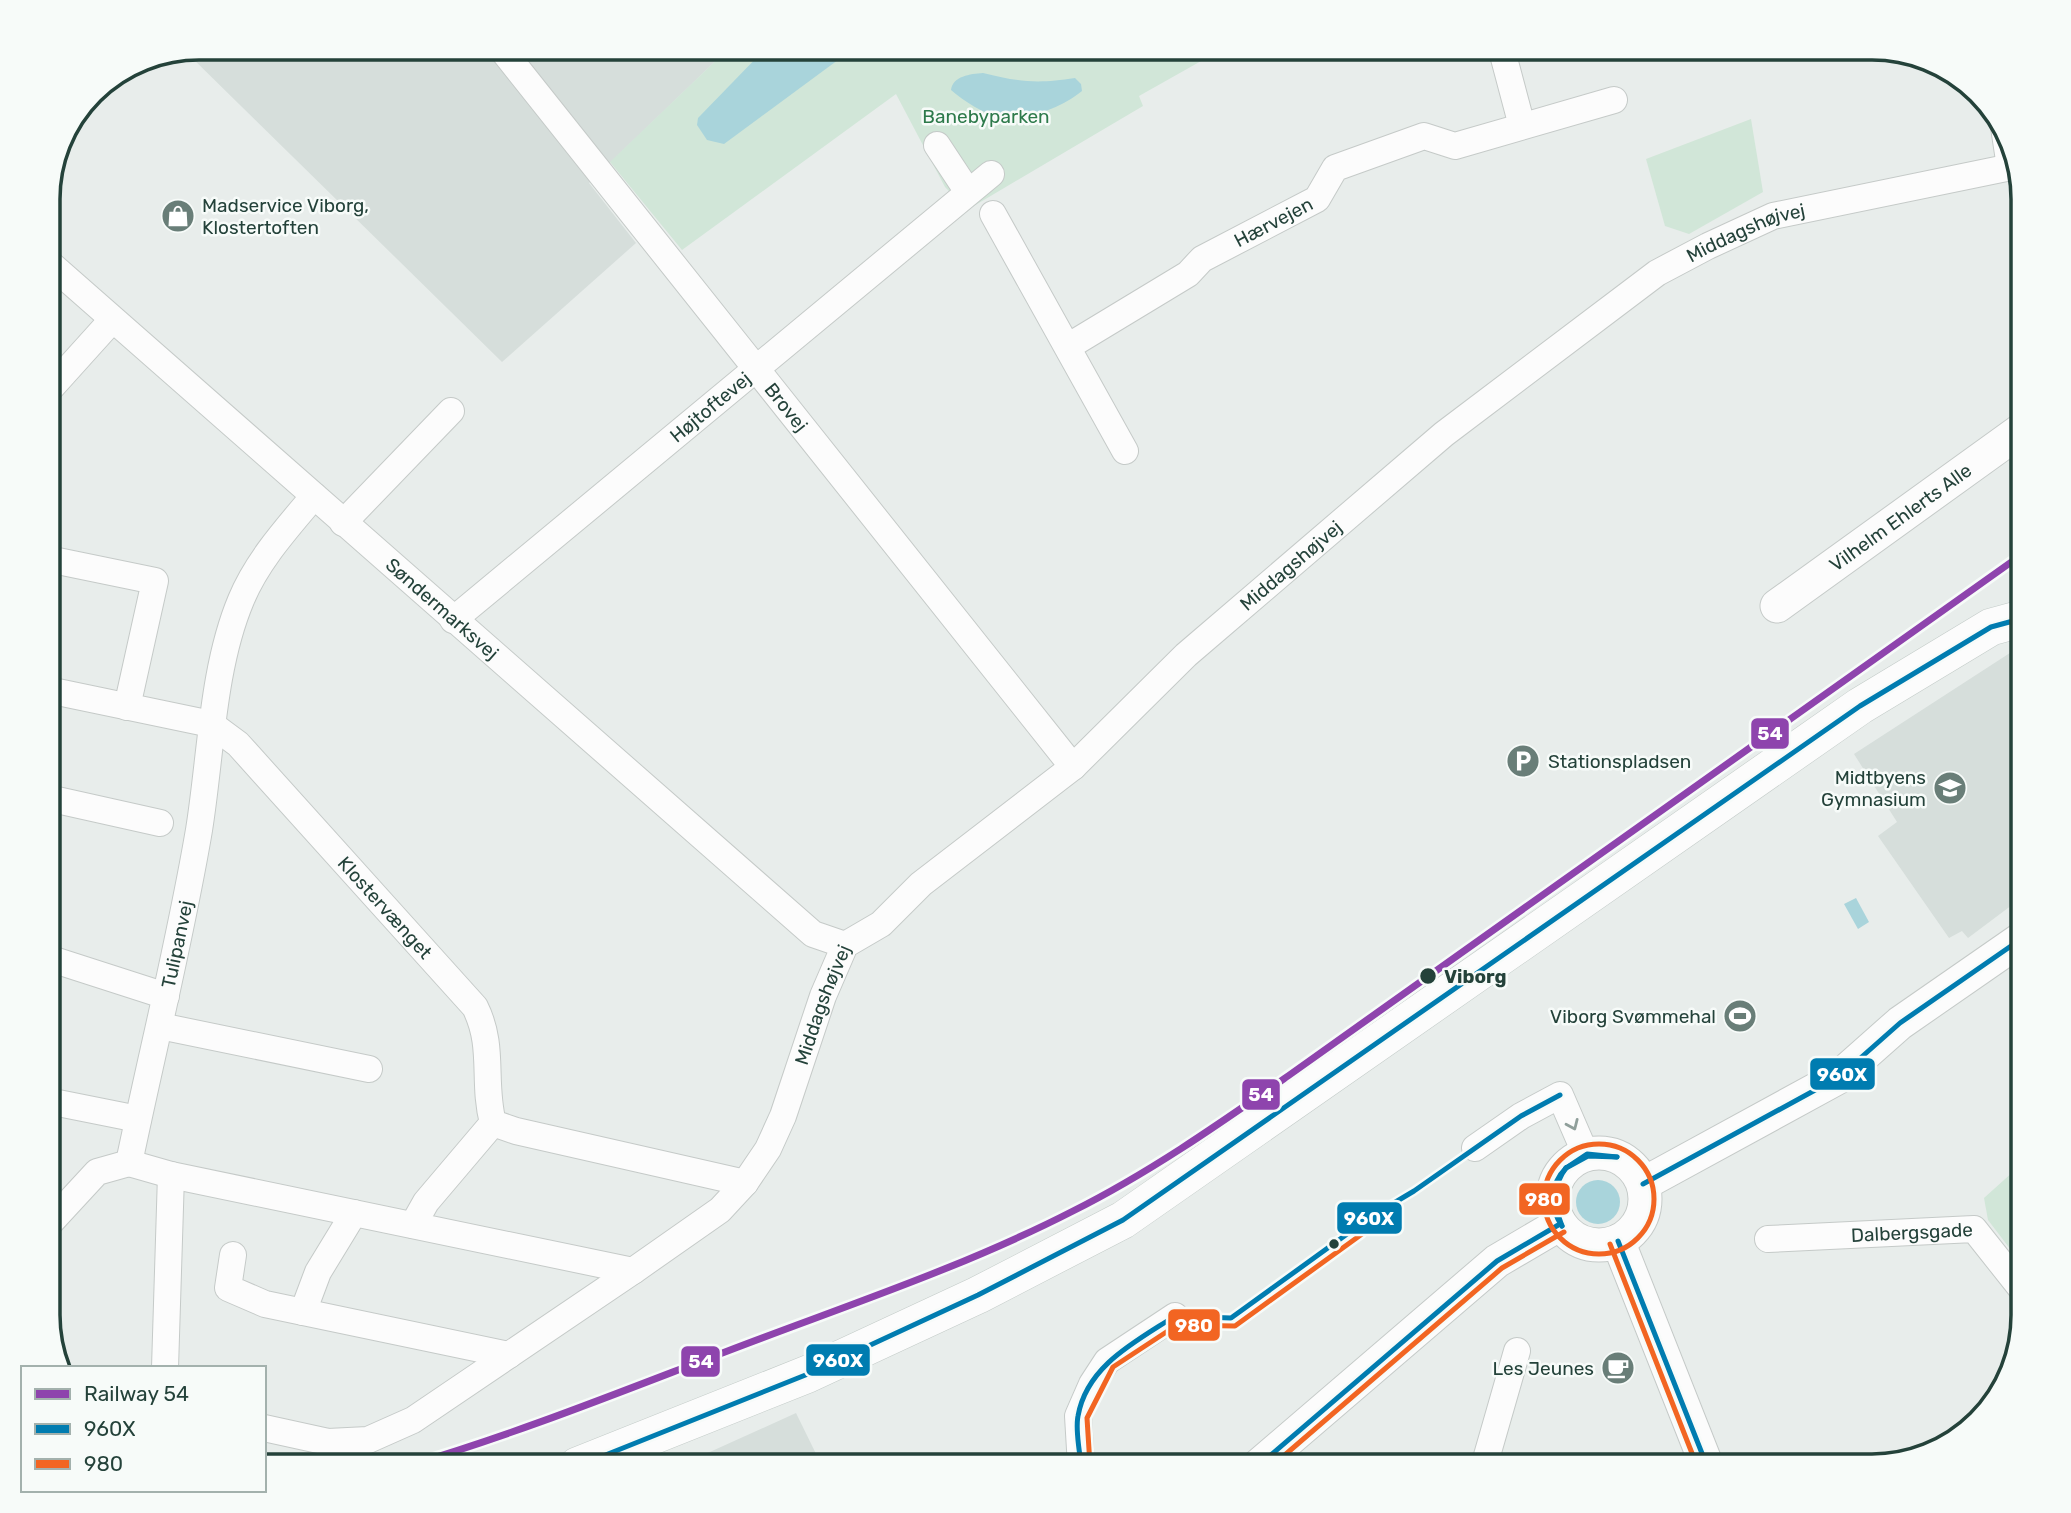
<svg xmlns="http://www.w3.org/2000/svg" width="2071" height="1513" font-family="Rubik,sans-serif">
<rect width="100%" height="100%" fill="#e8edeb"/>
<g fill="#d6dedb">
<path d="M199 47H730L589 183 636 243 502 362 184 50Z"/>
<path d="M2024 648V896L1968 938 1962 931 1949 938 1878 836 1897 822 1854 754 2013 651Z"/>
<path d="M796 1413 822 1466H676L712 1451Z"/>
</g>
<g fill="#d1e6d8">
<path d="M730 47H1226L1139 96 1143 106 967 210 945 187 896 94 682 250 610 162Z"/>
<path d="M1751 119 1763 192 1689 234 1665 226 1646 159Z"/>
<path d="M2024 1162V1267L1988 1220 1984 1198Z"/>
</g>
<g fill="#a9d4db">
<path d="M767 47H847L842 57 724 144 707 140 697 125 698 118Z"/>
<path d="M983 73C1019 82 1038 84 1075 78L1081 84 1082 91C1061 108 1027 121 1000 117 983 114 964 101 951 90 953 76 970 74 983 73Z"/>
<path d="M1856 898 1869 922 1858 929 1844 904Z"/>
<circle cx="1598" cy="1202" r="22"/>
</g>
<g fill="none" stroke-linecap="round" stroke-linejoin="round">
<defs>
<g id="minor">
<path id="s1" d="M500 47 1073 767"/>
<path d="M1501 47 1522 126"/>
<path d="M2004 127 2010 167"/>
<path d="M937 145 968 192"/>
<path d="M993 214 1125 451"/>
<path id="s2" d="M48 262 813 934 845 945"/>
<path id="s3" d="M1069 346 1188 274 1202 259 1317 199 1335 168 1424 136 1455 146 1614 100"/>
<path d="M48 391 112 320"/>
<path d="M343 523 451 411"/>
<path d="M48 559 155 581 127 707"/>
<path id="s4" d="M453 620 991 174"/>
<path id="s5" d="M48 690 211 724 238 744 475 1007C495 1047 482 1081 493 1123L516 1131 745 1183"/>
<path d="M48 798 160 823"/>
<path d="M48 958 166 996"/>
<path d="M160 1026 369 1069"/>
<path d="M48 1101 138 1119"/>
<path d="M1475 1148 1521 1116 1560 1095 1586 1155"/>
<path id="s6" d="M129 1163 171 1175 633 1271 720 1210 745 1183 768 1149 783 1116 823 996 845 945 881 924 921 884 1073 767 1186 655 1444 434 1657 273 1708 246 1773 216 2016 166"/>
<path id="s7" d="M129 1163C152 1052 180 942 199 830 211 756 212 669 241 600 257 561 287 528 314 496"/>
<path d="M48 1225 97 1172 129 1163"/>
<path d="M413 1225 426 1202 493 1123"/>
<path id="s8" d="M1768 1239 1974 1229 2024 1292"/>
<path d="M233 1255 228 1288 265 1304 509 1355"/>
<path d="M303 1312 318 1272 354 1213"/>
<path d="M165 1368 171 1175"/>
<path d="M264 1428 328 1442 368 1440 413 1420 633 1271"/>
<path d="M1081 1466 1078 1416 1092 1384 1107 1361 1175 1316"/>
<path d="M1484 1466 1517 1351"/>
</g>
<g id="tertiary">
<path id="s9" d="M1777 606 2024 428"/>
<circle cx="1599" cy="1199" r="46"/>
<path d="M1643 1184 1839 1077 1900 1023 2024 937"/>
<path d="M1618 1241 1707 1466"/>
<path d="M1258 1466 1497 1261 1560 1224"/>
</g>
<path id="secondary" d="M577 1466 808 1374 978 1295 1123 1220 1860 706 1991 627 2024 618"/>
</defs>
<use href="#minor" stroke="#c5cac8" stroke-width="28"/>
<use href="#tertiary" stroke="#c5cac8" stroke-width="35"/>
<use href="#secondary" stroke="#c3cbc8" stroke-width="38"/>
<use href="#minor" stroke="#fcfcfc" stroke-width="26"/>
<use href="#tertiary" stroke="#fcfcfc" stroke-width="33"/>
<use href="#secondary" stroke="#fcfcfc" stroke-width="37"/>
<defs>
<g id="bus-1">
<path d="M1566 1168 1587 1154 1617 1157"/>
<path d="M1566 1168 1588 1156 1617 1157"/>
<path d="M1643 1184 1839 1077 1900 1023 2024 937"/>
<path d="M1562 1226C1549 1207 1550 1184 1566 1168"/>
<path d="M1562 1226C1554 1206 1552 1186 1566 1168"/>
<path d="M1618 1241 1707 1466"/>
<path d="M1175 1316 1231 1318 1372 1216 1414 1191 1521 1116 1560 1095"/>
<path d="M578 1466 808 1374 978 1295 1123 1220 1860 706 1991 627 2024 618"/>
<path d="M1081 1466C1080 1451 1075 1431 1078 1416 1087 1365 1137 1341 1175 1316"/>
<path d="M1258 1466 1497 1261 1560 1224"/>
</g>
<g id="bus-2">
<circle cx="1599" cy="1199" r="55"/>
<path d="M1610 1244 1697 1466"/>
<path d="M1090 1465 1087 1418 1113 1367 1177 1325 1235 1326 1362 1234"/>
<path d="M1272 1466 1502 1268 1564 1232"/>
</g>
</defs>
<use href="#bus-1" stroke="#f7fbf9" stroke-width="10"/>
<use href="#bus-2" stroke="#f7fbf9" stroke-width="10"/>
<use href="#bus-1" stroke="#007cb0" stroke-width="5"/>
<use href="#bus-2" stroke="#f26522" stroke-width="5"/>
<defs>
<path id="rail-1" d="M407 1466C516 1434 620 1392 725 1352 842 1307 962 1268 1073 1211 1149 1173 1219 1124 1288 1076L2024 553"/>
</defs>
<use href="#rail-1" stroke="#f7fbf9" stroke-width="12"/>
<use href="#rail-1" stroke="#8e44ad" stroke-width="7"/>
</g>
<defs><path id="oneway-chevron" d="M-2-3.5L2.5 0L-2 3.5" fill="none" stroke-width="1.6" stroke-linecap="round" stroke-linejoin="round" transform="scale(1.75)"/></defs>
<use stroke="#909f9b" href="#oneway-chevron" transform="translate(1573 1125) rotate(66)"/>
<defs>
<symbol id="shop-disc" viewBox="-11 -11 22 22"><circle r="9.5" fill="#697e78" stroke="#f7fbf9"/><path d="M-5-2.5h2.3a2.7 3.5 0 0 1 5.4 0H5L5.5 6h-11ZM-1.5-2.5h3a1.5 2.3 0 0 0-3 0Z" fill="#fff"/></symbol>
<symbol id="parking-disc" viewBox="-11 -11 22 22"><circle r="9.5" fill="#697e78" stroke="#f7fbf9"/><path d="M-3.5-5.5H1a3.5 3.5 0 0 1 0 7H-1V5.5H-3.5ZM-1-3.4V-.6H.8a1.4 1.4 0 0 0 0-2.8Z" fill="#fff"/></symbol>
<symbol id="school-disc" viewBox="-11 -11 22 22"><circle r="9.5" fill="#697e78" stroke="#f7fbf9"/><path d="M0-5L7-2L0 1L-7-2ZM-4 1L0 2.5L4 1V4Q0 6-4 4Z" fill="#fff"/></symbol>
<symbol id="stadium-disc" viewBox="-11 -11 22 22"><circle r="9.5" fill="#697e78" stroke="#f7fbf9"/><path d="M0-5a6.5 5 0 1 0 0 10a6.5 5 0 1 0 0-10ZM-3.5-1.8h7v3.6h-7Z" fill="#fff"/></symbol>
<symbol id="cafe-disc" viewBox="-11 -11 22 22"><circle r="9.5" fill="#697e78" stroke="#f7fbf9"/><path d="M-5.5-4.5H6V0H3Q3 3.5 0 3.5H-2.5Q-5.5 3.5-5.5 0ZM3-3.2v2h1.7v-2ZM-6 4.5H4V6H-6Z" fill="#fff"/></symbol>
</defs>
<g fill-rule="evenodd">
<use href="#shop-disc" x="159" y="197" width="38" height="38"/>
<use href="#parking-disc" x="1504" y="742" width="38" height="38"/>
<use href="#school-disc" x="1931" y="769" width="38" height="38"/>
<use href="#stadium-disc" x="1721" y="997" width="38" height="38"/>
<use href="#cafe-disc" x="1599" y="1349" width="38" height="38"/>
</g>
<g fill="#24423a" stroke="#f7fbf9" stroke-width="2.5">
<circle cx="1428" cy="976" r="9"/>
<circle cx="1334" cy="1244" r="6"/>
</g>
<g text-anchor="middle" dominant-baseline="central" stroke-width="5" stroke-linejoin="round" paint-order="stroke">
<g font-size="19" fill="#2d7a4b" stroke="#f7fbf9">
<text x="986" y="116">Banebyparken</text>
</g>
<g font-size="19" fill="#24423a" stroke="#f7fbf9" text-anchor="end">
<text x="202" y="205" text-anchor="start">Madservice Viborg,<tspan x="202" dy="22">Klostertoften</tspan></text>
<text x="1548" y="761" text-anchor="start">Stationspladsen</text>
<text x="1926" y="777">Midtbyens<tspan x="1926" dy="22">Gymnasium</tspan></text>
<text x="1716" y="1016">Viborg Svømmehal</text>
<text x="1594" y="1368">Les Jeunes</text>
</g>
<g font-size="19" fill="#24423a" stroke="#f7fbf9">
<text stroke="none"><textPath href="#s3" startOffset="240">Hærvejen</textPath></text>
<text stroke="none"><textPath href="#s6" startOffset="2072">Middagshøjvej</textPath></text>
<text stroke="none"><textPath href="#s4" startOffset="334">Højtoftevej</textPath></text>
<text stroke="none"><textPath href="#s1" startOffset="460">Brovej</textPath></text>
<text stroke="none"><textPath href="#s9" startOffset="152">Vilhelm Ehlerts Alle</textPath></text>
<text stroke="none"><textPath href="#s6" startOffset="1505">Middagshøjvej</textPath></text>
<text stroke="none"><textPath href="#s2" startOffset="525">Søndermarksvej</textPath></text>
<text stroke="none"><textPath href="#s5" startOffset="420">Klostervænget</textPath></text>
<text stroke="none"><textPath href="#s7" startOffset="224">Tulipanvej</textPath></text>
<text stroke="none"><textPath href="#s6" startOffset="854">Middagshøjvej</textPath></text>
<text stroke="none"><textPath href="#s8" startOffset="144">Dalbergsgade</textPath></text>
</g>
<g font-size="19" font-weight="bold" fill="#24423a" stroke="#f7fbf9" text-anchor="start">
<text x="1444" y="976">Viborg</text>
</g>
</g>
<path d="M0 0H2071V1513H0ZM199 60H1872A139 139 0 0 1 2011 199V1315A139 139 0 0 1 1872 1454H199A139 139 0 0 1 60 1315V199A139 139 0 0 1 199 60Z" fill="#f7fbf9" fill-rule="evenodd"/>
<path fill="none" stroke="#24423a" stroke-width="3.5" d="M199 60H1872A139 139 0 0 1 2011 199V1315A139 139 0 0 1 1872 1454H199A139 139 0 0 1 60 1315V199A139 139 0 0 1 199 60Z"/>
<g stroke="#f7fbf9" stroke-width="2.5">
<rect x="1750" y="717" width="40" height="33" rx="7" fill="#8e44ad"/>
<rect x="1809" y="1057" width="67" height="34" rx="7" fill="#007cb0"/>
<rect x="1241" y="1078" width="40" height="33" rx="7" fill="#8e44ad"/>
<rect x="1518" y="1182" width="53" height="34" rx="7" fill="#f26522"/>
<rect x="1336" y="1201" width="67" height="34" rx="7" fill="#007cb0"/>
<rect x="1167" y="1308" width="54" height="34" rx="7" fill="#f26522"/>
<rect x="805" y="1343" width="66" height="34" rx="7" fill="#007cb0"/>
<rect x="680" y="1345" width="41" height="33" rx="7" fill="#8e44ad"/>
</g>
<g font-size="19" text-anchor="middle" font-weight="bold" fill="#fff">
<text x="1770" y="740">54</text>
<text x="1842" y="1081">960X</text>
<text x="1261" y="1101">54</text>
<text x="1544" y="1206">980</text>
<text x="1369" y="1225">960X</text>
<text x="1194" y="1332">980</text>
<text x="838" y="1367">960X</text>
<text x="701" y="1368">54</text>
</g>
<rect x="21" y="1366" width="245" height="126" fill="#f7fbf9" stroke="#a3b1ad" stroke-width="2"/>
<rect x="35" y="1389" width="35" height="10" fill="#8e44ad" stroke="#a3b1ad" stroke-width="2"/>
<text x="84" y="1401" font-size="21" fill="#24423a">Railway 54</text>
<rect x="35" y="1424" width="35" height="10" fill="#007cb0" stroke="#a3b1ad" stroke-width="2"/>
<text x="84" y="1436" font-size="21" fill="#24423a">960X</text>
<rect x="35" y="1459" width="35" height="10" fill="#f26522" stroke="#a3b1ad" stroke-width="2"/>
<text x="84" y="1471" font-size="21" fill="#24423a">980</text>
</svg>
